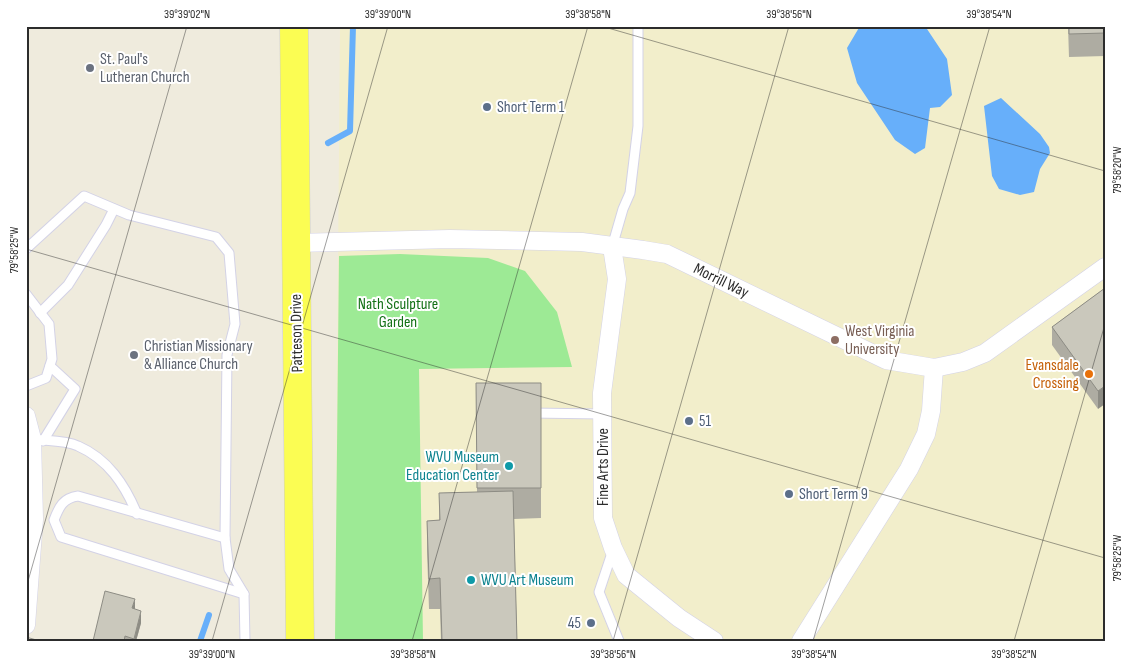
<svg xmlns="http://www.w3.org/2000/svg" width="1131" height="667" font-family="'Sofia Sans Condensed',sans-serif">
<rect width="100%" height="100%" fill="#efebdd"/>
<path fill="#f2eecb" d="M340 26H1105V641H335Z"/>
<path fill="#9dea95" d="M400 254 488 258 525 271 557 312 572 367 419 369 423 641H335L339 256Z"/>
<g fill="#67affa">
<path d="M860 26H925L947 59 952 95 940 107 930 108 925 148 915 154 895 140 857 83 847 48Z"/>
<path d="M1001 98 1040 134 1049 147 1050 153 1040 169 1034 192 1020 195 999 189 992 176 984 106Z"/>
</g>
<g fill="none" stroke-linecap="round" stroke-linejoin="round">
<g stroke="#67affa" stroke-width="6">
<path d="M328 143 350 131 353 26"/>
<path d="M200 641 209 615"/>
</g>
<defs>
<g id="service">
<path d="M612 247 623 209 630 193 638 126V26"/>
<path d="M26 249 84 196 129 215 216 237 229 253 235 324 227 355 225 538 229 569 244 594 245 641"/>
<path d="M26 294 49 324 52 359 46 378 26 386"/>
<path d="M40 313 68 285 106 225 114 209"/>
<path d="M530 413 603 414"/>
<path d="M32 439C46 441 65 440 78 446 108 459 125 485 137 514"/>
<path d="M43 441 75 389 50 366"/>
<path d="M225 538 78 496C63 498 59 507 54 520L61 537 244 594"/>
<path d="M613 550 599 592 619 641"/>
</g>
<g id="minor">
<path d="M296 243 450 239 582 242 643 250 667 254 886 360 934 368 963 362 985 353 1105 267"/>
<path d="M612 247 617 279 602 393 603 518 613 548 626 575 679 618 714 641"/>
<path d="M26 416 32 439 34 519 26 625"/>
<path d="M801 641 909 469 926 434 931 411 934 368"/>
</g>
<path id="primary" d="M294 26 300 641"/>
</defs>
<use href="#service" stroke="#d3d2e6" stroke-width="11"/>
<use href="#minor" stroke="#d3d2e6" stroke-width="19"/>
<use href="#primary" stroke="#ccc" stroke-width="29"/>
<use href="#service" stroke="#fff" stroke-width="9"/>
<use href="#minor" stroke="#fff" stroke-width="18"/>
<use href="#primary" stroke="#fbfd53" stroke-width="28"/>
</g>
<g fill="#aeaca2">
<path d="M1068 26H1105V56L1069 57Z"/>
<path d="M1105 288 1098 409 1052 345V327Z"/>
<path d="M476 383H541V518L514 519 517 641H441L440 609H429L427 551V521L439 520V493L477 492Z"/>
<path d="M135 609 141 623 136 641H93Z"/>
</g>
<g fill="#8d8c84">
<path d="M1105 386V404L1098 409V391Z"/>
<path d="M135 599V612L132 608Z"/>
<path d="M141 611V623L136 641H134Z"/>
</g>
<g fill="#cac8bc" stroke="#8d8c84">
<path d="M1069 26H1105V33L1069 34Z"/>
<path d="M1105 288V386L1098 391 1052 327Z"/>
<path d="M476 383H541V488H477Z"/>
<path d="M513 491 517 641H442L440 578 429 579 427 521 440 520 439 493Z"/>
<path d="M105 591 135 599 132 608 141 611 134 639 125 636 124 641H93Z"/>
</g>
<path fill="none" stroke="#2c2c2c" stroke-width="1" stroke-opacity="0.45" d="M601 26 1105 171M26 249 1105 558M26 588 187 26M26 637 40 641M212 641 388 26M412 641 588 26M613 641 789 26M813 641 990 26M1014 641 1105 324"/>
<g fill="#6b7280" stroke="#fff" stroke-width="2">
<circle cx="90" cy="68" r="5"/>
<circle cx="134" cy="355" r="5"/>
</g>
<g fill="#5c6f8a" stroke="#fff" stroke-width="2">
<circle cx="487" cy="107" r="5"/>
<circle cx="689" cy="421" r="5"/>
<circle cx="789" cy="494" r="5"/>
<circle cx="591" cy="623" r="5"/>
</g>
<circle fill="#8d6e63" stroke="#fff" stroke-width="2" cx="835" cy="340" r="5"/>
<circle fill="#e8710a" stroke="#fff" stroke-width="2" cx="1089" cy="374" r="5"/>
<g fill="#0f9aa8" stroke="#fff" stroke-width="2">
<circle cx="509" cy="466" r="5"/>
<circle cx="471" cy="580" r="5"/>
</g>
<g text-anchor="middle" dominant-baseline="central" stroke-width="4" stroke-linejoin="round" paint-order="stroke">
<g font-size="16" fill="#5b616d" stroke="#fff" text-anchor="start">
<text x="100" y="59">St. Paul's<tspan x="100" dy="18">Lutheran Church</tspan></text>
<text x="144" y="346">Christian Missionary<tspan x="144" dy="18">&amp; Alliance Church</tspan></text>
</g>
<g font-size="16" fill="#4e5e75" stroke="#fff" text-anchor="start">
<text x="497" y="107">Short Term 1</text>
<text x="699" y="421">51</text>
<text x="799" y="494">Short Term 9</text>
<text x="581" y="623" text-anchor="end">45</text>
</g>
<g font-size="16" fill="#2c2c2c" stroke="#fff">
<text transform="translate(721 281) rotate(26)">Morrill Way</text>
<text transform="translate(297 333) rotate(-91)">Patteson Drive</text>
<text transform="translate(603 467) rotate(-90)">Fine Arts Drive</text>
</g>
<g font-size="16" fill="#147117" stroke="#fff">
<text x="398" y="304">Nath Sculpture<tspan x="398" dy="18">Garden</tspan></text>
</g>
<g font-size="16" fill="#785e54" stroke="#fff" text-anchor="start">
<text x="845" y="331">West Virginia<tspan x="845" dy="18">University</tspan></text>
</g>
<g font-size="16" fill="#c56008" stroke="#fff" text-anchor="end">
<text x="1079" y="365">Evansdale<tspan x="1079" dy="18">Crossing</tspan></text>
</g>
<g font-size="16" fill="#0d838f" stroke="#fff" text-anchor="end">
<text x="499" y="457">WVU Museum<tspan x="499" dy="18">Education Center</tspan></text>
<text x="481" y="580" text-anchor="start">WVU Art Museum</text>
</g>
</g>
<rect width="1131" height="667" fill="none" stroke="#ffffff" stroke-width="55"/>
<rect x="28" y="28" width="1076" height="612" fill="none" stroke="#2c2c2c" stroke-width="2"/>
<g font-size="12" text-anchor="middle" fill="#2c2c2c">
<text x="187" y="18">39°39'02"N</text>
<text x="388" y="18">39°39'00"N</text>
<text x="588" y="18">39°38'58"N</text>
<text x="789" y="18">39°38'56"N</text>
<text x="989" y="18">39°38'54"N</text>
<text transform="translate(1117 170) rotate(-90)" y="4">79°58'20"W</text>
<text transform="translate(14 250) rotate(-90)" y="4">79°58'25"W</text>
<text transform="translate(1117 558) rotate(-90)" y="4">79°58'25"W</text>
<text x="212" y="658">39°39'00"N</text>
<text x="413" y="658">39°38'58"N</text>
<text x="613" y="658">39°38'56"N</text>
<text x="814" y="658">39°38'54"N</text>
<text x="1014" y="658">39°38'52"N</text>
</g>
</svg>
